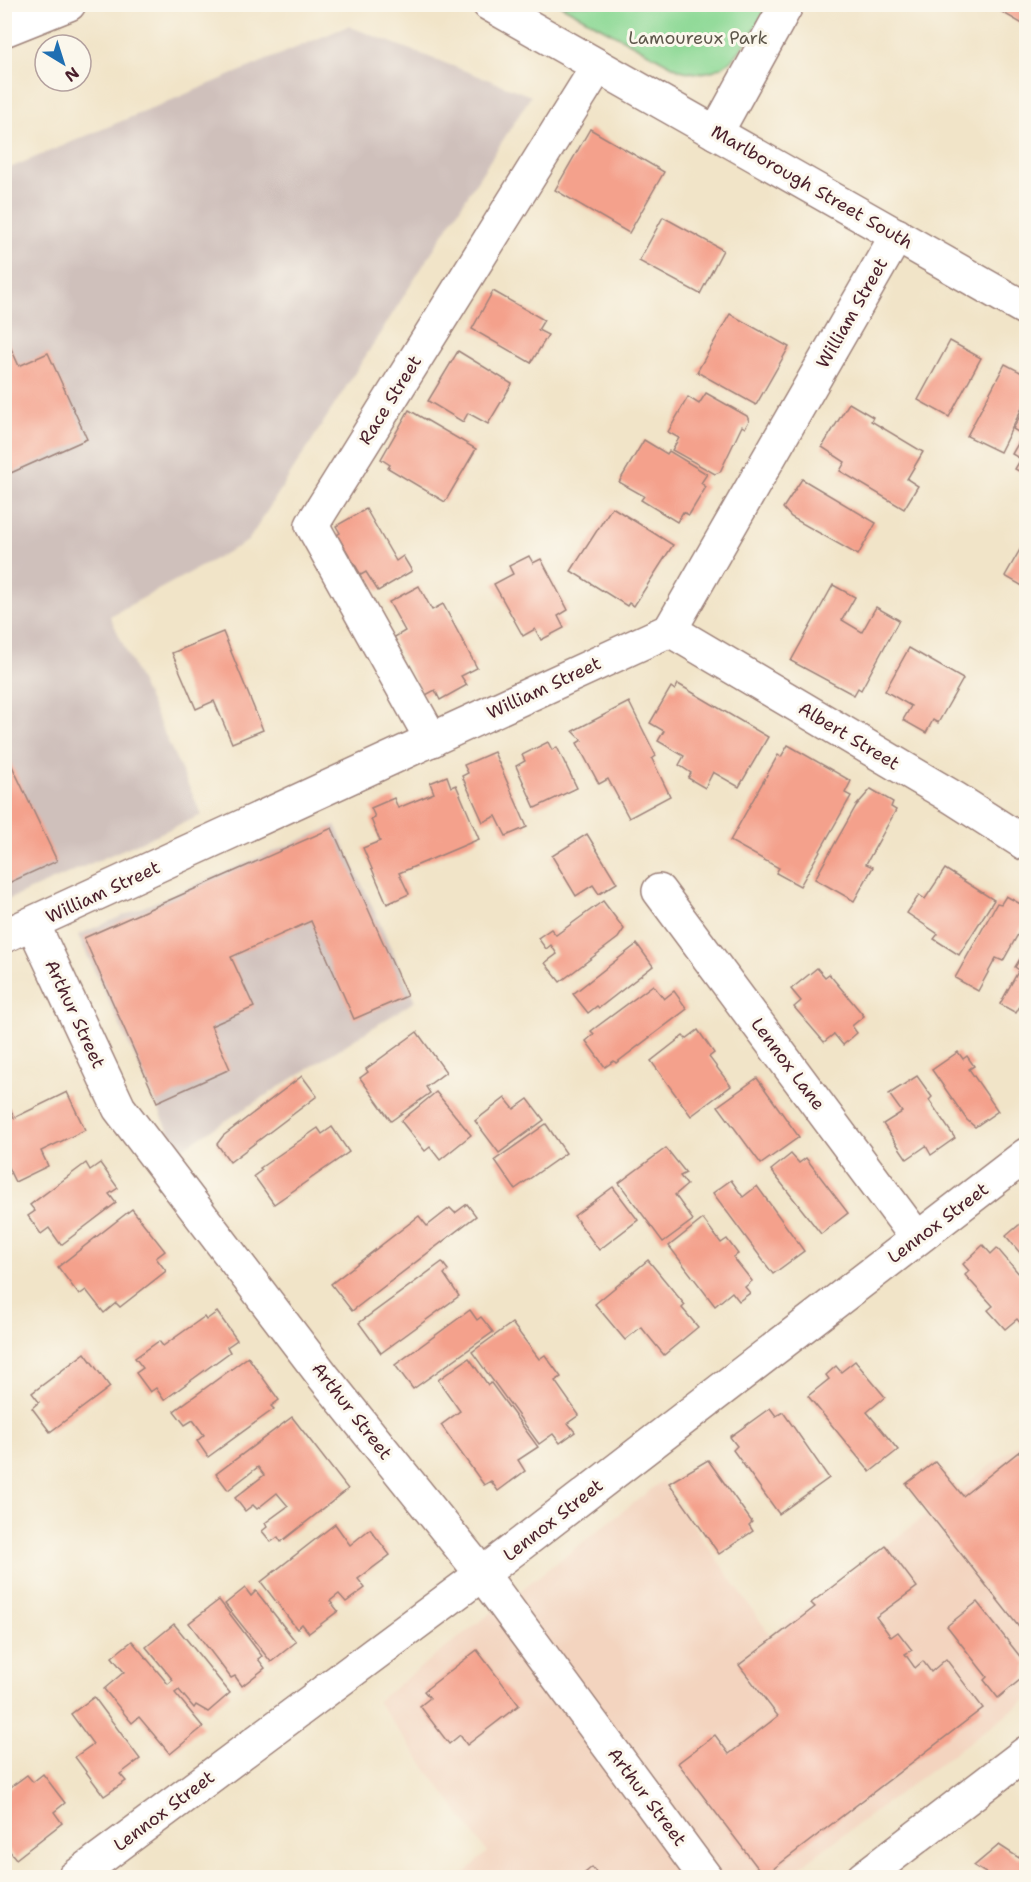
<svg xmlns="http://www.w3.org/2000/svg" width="1031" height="1882" font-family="'Shantell Sans',sans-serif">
<rect width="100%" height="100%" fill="#fbf7ec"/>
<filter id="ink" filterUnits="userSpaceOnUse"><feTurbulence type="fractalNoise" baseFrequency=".0167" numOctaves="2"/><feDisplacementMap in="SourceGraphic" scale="12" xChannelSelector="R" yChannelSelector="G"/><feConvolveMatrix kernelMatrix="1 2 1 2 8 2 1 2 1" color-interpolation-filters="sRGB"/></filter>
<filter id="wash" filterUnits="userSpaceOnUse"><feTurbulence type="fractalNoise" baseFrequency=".008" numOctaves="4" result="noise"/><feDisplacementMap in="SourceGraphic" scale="24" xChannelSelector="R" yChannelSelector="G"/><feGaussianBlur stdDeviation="1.35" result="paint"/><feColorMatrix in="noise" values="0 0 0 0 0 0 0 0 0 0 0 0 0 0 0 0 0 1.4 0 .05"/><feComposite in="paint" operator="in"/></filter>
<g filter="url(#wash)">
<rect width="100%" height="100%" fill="#f1e4c8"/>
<path fill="#f3d4bf" d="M1026 1438V1700L786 1877H461L487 1852 377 1701 662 1481 770 1635Z"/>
<g fill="#cfc0bb">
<path d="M348 26 531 96 248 541 110 616 202 815 5 901V170Z"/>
<path d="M335 825 415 1001 178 1151 78 935Z"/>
</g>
<path fill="#8ed996" stroke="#6c7c60" stroke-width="1.5" d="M560 5H769C747 40 730 85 680 70Z"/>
<g id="blocks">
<g fill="#f4a18c">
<path d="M988 4H1026V26Z"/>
<path d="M590 129 664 172 629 233 555 190Z"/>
<path d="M663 217 723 250 700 294 639 261Z"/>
<path d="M493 291 544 320 538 330 548 335 531 363 472 329Z"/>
<path d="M730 314 789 347 756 405 697 372Z"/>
<path d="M4 333 19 366 48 353 87 439 4 476Z"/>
<path d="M950 341 981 358 949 417 918 400Z"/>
<path d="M458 351 512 384 488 424 468 413 463 422 428 401Z"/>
<path d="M1005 364 1026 375V400L1000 452 967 436Z"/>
<path d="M706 393 747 416 749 421 745 428 742 426 720 472 715 474 672 450 679 438 668 432 688 397 699 404Z"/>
<path d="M849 403 873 417 871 421 923 452 907 479 918 486 904 509 840 471 845 462 822 447Z"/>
<path d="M1026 405V475L1015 469 1021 459 1012 454 1023 435 1013 429Z"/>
<path d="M409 410 476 449 445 502 388 468 390 465 381 459Z"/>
<path d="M644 440 667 454 669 451 707 474 701 483 706 487 689 515 683 512 677 522 641 500 644 496 619 482Z"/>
<path d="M802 479 876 523 858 555 791 517 783 508Z"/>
<path d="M612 507 673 545 634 606 629 603 627 606 571 571Z"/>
<path d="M366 509 396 561 403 556 412 571 378 591 366 572 361 575 337 535 340 533 336 526Z"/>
<path d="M1026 539V588L1005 576Z"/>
<path d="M529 556 533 563 541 559 568 610 558 616 564 628 541 640 535 629 523 636 494 584 513 574 509 566Z"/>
<path d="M833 585 855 597 842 620 862 632 876 607 899 620 861 690 858 688 854 695 791 661Z"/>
<path d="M419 586 432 610 443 604 477 668 461 676 467 685 440 700 435 690 424 696 393 638 405 631 389 602Z"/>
<path d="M223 632 263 730 232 743 214 701 196 709 172 653Z"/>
<path d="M909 648 963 679 938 723 933 720 926 733 903 720 911 706 885 691Z"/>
<path d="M678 684 768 737 739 787 713 772 705 788 688 778 691 773 679 765 684 756 658 741 664 731 650 723 671 687 675 690Z"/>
<path d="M629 702 656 756 652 759 670 796 629 818 608 779 599 784 577 743 582 740 573 731Z"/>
<path d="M548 742 552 750 557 747 577 788 535 808 516 766 525 761 522 755Z"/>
<path d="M788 745 851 781 845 793 851 796 800 886 776 873 779 868 730 841 778 755 781 757Z"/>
<path d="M4 749 57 861 4 885Z"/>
<path d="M494 752 527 827 506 836 496 816 483 822 462 776 468 773 464 765Z"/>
<path d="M447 776 451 787 456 785 479 839 399 873 409 894 387 904 363 848 380 841 371 819 375 817 371 808 394 798 398 808 434 793 430 783Z"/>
<path d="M871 789 893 802 891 807 896 810 866 864 873 867 854 901 815 879 856 806Z"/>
<path d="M332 828 407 996 354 1019 311 921 231 957 254 1007 211 1026 230 1069 157 1102 84 938Z"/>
<path d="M587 834 617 883 599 894 593 885 576 896 552 856Z"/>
<path d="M945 869 994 900 959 955 934 939 938 934 907 913 919 895 925 899Z"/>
<path d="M1006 896 1026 907V920L1003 961 996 958 978 991 955 978 997 903 1001 904Z"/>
<path d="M603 901 624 929 618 938 560 982 545 963 557 954 551 945 546 949 538 938 551 929 556 935Z"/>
<path d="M637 944 653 966 599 1008 597 1006 588 1013 573 994Z"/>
<path d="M1026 949V995L1016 1013 1000 1004 1019 970 1015 967Z"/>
<path d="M817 968 825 977 829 974 864 1016 852 1026 857 1033 843 1045 834 1034 824 1042 794 1007 801 1001 791 989Z"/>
<path d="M653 985 664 999 674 991 687 1009 616 1063 614 1061 605 1067 586 1041 594 1034 591 1031Z"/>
<path d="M698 1030 714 1053 709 1057 731 1086 691 1116 651 1061 683 1036 686 1039Z"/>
<path d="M417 1032 446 1072 426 1087 430 1093 391 1121 360 1078 368 1072 366 1069Z"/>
<path d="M958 1052 963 1059 967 1056 974 1066 969 1069 998 1111 975 1127 967 1120 932 1070Z"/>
<path d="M302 1076 317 1096 230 1162 217 1144 223 1136Z"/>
<path d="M917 1076 932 1097 929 1100 955 1138 931 1155 926 1146 907 1159 883 1124 902 1112 889 1094Z"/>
<path d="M757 1078 799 1137 761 1164 718 1106Z"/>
<path d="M67 1092 85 1130 41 1151 48 1166 15 1182 4 1159V1110L10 1108 14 1118Z"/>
<path d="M436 1092 471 1135 440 1160 430 1147 425 1151 401 1121Z"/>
<path d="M505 1098 514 1109 528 1099 544 1120 499 1153 475 1121Z"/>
<path d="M546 1124 566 1153 515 1189 495 1160Z"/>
<path d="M332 1127 349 1152 274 1204 254 1176 262 1170 260 1168 318 1128 322 1134Z"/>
<path d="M666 1148 686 1173 680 1176 687 1185 675 1195 693 1220 663 1242 619 1183Z"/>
<path d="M791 1154 799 1163 806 1158 848 1213 821 1234 771 1170Z"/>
<path d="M86 1163 90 1170 100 1163 118 1188 109 1194 116 1203 61 1245 49 1228 41 1234 28 1216 35 1211 30 1205Z"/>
<path d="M731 1180 743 1197 757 1186 804 1251 773 1274 713 1193Z"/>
<path d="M613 1187 638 1220 599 1250 574 1216Z"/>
<path d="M467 1204 476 1216 352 1311 331 1284 419 1216 427 1226 450 1208 455 1213Z"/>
<path d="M132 1209 165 1251 156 1258 166 1271 120 1307 116 1303 104 1313 86 1290 79 1295 58 1267Z"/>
<path d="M703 1219 721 1243 727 1239 738 1254 733 1257 752 1281 745 1287 750 1293 739 1301 732 1292 715 1306 669 1246Z"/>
<path d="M1026 1219V1260L1006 1236Z"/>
<path d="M983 1245 991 1254 997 1248 1026 1282V1330L1017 1319 1005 1329 988 1310 993 1306 965 1275 969 1271 963 1264Z"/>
<path d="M648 1260 685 1305 682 1308 698 1327 664 1355 641 1327 625 1340 595 1304Z"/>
<path d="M442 1262 448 1270 444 1274 459 1296 381 1353 359 1323Z"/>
<path d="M470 1310 477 1320 481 1317 493 1332 413 1389 395 1365Z"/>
<path d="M217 1312 237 1340 227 1347 230 1352 164 1400 156 1388 150 1392 136 1373 143 1368 135 1358 159 1341 163 1346 204 1317 206 1320Z"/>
<path d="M512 1323 539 1359 545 1355 561 1377 555 1381 579 1415 568 1423 575 1432 560 1443 553 1434 539 1444 472 1352Z"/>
<path d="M85 1353 110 1387 50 1432 32 1408 39 1402 32 1393Z"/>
<path d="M248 1357 279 1400 271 1406 274 1409 208 1457 197 1441 204 1435 193 1420 185 1425 174 1411Z"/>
<path d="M469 1358 488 1385 491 1383 538 1447 518 1460 525 1471 498 1491 491 1481 484 1485 441 1425 460 1411 438 1380Z"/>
<path d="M855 1361 885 1397 867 1412 898 1450 870 1472 808 1396 829 1379 826 1375 836 1366 841 1372Z"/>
<path d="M770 1408 776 1416 783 1412 829 1478 779 1514 733 1450 737 1446 730 1437Z"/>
<path d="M292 1417 348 1489 281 1542 278 1537 271 1542 262 1531 267 1527 265 1523 288 1506 277 1493 257 1509 253 1505 245 1511 235 1498 264 1475 258 1467 228 1490 216 1474Z"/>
<path d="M1026 1446V1636L906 1484 935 1462 963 1496Z"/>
<path d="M708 1460 752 1522 749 1525 753 1531 719 1554 669 1483Z"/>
<path d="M335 1524 350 1545 370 1529 390 1555 358 1579 365 1588 346 1602 339 1594 330 1601 338 1611 309 1633 302 1624 297 1629 261 1582Z"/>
<path d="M886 1546 917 1587 876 1617 891 1637 898 1632 912 1650 905 1654 915 1668 923 1661 931 1672 946 1659 983 1708 764 1876 678 1763 715 1735 729 1754 778 1716 739 1665 815 1607 811 1603Z"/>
<path d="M245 1588 251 1596 256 1591 296 1642 271 1662 225 1604Z"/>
<path d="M219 1600 262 1656 258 1659 265 1668 242 1686 235 1676 231 1678 189 1623Z"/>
<path d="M977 1602 1026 1664V1675L998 1698 984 1680 987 1677 947 1626Z"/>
<path d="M174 1624 230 1693 208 1712 196 1705 194 1708 179 1690 175 1693 203 1727 170 1754 139 1717 132 1723 104 1689 124 1672 112 1657 132 1641 168 1684 173 1680 146 1647Z"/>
<path d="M477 1650 519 1705 467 1745 460 1735 449 1744 420 1706 430 1698 424 1691Z"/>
<path d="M94 1697 140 1759 120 1774 126 1781 104 1796 75 1757 93 1744 71 1714Z"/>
<path d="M43 1774 65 1803 54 1812 62 1823 16 1859 4 1844V1792L27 1775 33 1782Z"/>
<path d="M999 1845 1019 1858 1026 1846V1878H994L974 1866Z"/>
<path d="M592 1867 600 1878H579Z"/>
</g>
</g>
</g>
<g filter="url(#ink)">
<use href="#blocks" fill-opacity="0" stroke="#9e827a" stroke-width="1.5"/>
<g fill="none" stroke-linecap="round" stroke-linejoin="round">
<defs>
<g id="street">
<path d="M489 4 1026 309"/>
<path d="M4 30 69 4"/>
<path d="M716 133 787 4"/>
<path d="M670 630 954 798 1026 844"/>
<path d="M432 740 312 525 598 66"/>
<path d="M659 891 917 1238"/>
<path d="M33 924 119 1108 323 1376 482 1574 706 1878"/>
<path d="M4 936 670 630 897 235"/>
<path d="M74 1878 482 1574 1026 1155"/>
</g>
<path id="primary" d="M863 1878 1026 1753"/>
</defs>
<use href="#street" stroke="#9e827a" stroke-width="36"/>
<use href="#primary" stroke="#9e827a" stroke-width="36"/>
<use href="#street" stroke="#fff" stroke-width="33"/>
<use href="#primary" stroke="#fff" stroke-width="33"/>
</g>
</g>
<g text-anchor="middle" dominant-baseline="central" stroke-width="6" stroke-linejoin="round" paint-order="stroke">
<g font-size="18" fill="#5e574b" stroke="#fbf7ec">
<text x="698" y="38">Lamoureux Park</text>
</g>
<g font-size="18" fill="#4a1f2b" stroke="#fbf7ec">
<text transform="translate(812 187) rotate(30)">Marlborough Street South</text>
<text transform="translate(852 313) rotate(-60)">William Street</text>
<text transform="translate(390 400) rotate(-58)">Race Street</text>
<text transform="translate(544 688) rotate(-25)">William Street</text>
<text transform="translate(849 736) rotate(31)">Albert Street</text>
<text transform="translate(103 892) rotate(-25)">William Street</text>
<text transform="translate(75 1014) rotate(65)">Arthur Street</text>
<text transform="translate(788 1064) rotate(53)">Lennox Lane</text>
<text transform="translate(938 1223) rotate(-37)">Lennox Street</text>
<text transform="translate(352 1411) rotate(52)">Arthur Street</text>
<text transform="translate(553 1520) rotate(-38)">Lennox Street</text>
<text transform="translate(647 1797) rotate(53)">Arthur Street</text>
<text transform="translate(164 1811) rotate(-37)">Lennox Street</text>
</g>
</g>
<rect width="1031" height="1882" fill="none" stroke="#fbf7ec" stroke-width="24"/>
<g transform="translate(63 63) rotate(142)"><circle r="28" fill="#fbf7ec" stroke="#b4a19f" stroke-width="1.5"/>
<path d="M0-4.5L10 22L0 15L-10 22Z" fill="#1f6fb2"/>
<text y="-9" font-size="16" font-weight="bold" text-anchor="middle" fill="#4a1f2b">N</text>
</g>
</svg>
